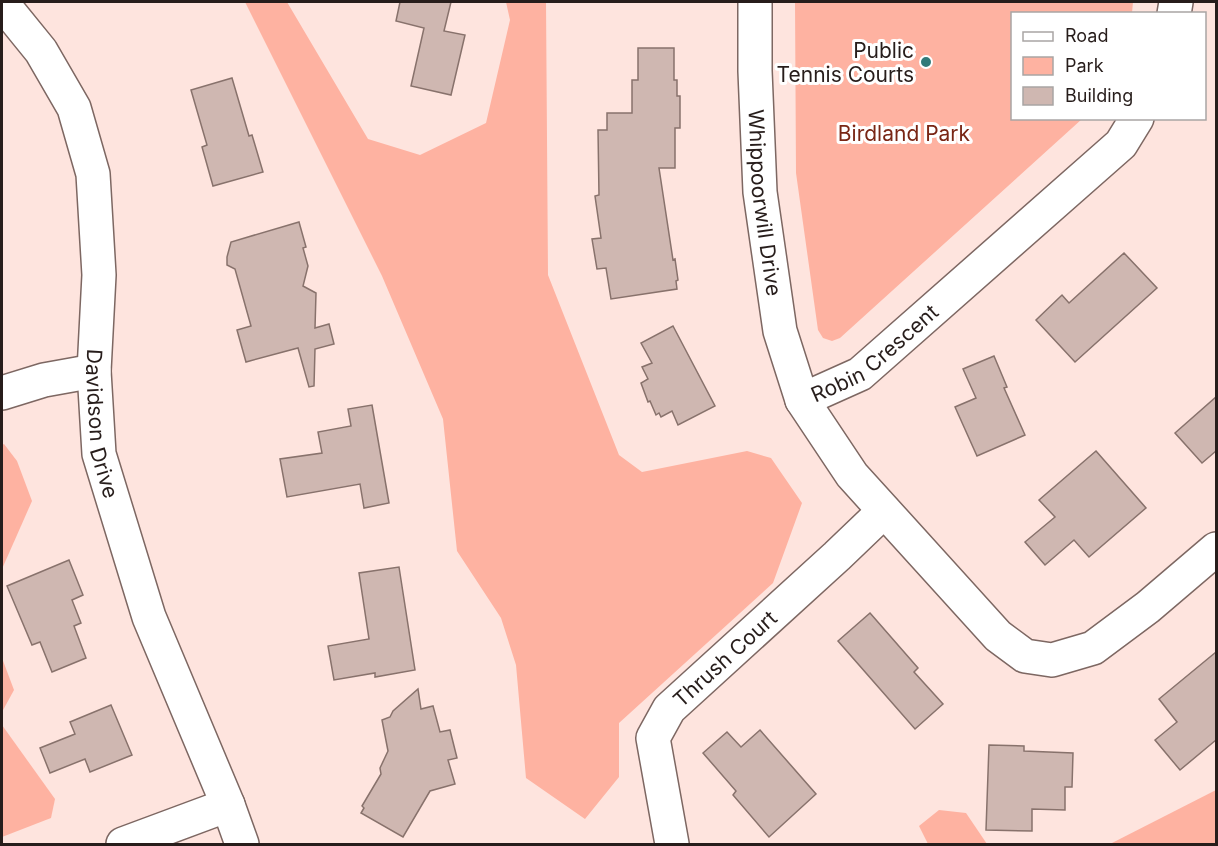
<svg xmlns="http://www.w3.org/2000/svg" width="1218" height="846" font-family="Inter,sans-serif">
<rect width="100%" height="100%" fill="#fee4de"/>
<g fill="#feb2a1">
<path d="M245 2H287L368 139 420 155 486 123 510 20 506 2H546L548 275 619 455 642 472 747 451 771 458 802 503 773 583 619 723V777L585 819 526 778 516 665 501 618 457 551 443 419 382 276Z"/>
<path d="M795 2H1133L1132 13 1012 14V118L1082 119 840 338 832 341 823 338 818 330 796 173Z"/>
<path d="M4 444 17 461 32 501 2 569V445Z"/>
<path d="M2 658 14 690 2 712Z"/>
<path d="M2 725 55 799 51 818 2 837Z"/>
<path d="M1216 790V844H1110Z"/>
<path d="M939 810 966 813 987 844H928L919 826Z"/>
</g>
<g fill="#cfb7b1" stroke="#88726c" stroke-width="1.5">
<path d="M400 2H451L444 31 465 35 451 95 411 86 424 28 396 21Z"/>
<path d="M638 48H674V80H677V96H680V128H675V168H659L673 260 675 259 678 280 676 281 677 289 611 299 606 268 597 269 592 239 601 238 595 196 599 195 598 130H607V113H632V80H638Z"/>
<path d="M232 78 249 136 252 135 263 172 213 186 202 147 207 145 191 90Z"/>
<path d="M299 222 306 247 303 248 308 266 303 286 316 293 315 328 329 324 334 344 315 349 314 386 309 387 298 348 246 362 237 330 251 326 235 269 227 265V257L231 242Z"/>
<path d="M1124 253 1157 288 1075 362 1036 320 1062 295 1069 303Z"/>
<path d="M673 326 715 406 678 425 672 411 661 417 659 413 656 415 650 401 648 402 641 383 648 379 642 367 652 363 641 343Z"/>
<path d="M994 356 1007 387 1004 388 1025 435 977 456 955 407 976 398 963 369Z"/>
<path d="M1216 397V451L1202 463 1175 433Z"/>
<path d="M372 405 389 503 364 508 360 484 287 497 280 459 322 453 318 432 351 426 348 409Z"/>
<path d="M1096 451 1146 508 1089 557 1074 540 1045 565 1025 542 1055 517 1039 500Z"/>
<path d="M69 560 83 595 72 600 81 623 74 626 86 658 52 672 40 642 32 645 7 586Z"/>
<path d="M399 567 415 670 375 677V673L334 680 328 646 369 639 359 573Z"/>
<path d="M870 613 918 668 914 672 943 704 915 729 838 641Z"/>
<path d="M1216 652V740L1180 770 1155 740 1177 722 1159 699Z"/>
<path d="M418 689 421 709 433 706 440 732 450 730 457 758 448 760 455 784 430 791 403 837 361 813 364 808 362 806 381 774 380 768 388 751 382 720 390 717 393 711Z"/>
<path d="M111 705 132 755 90 772 85 759 50 773 40 748 75 734 70 722Z"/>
<path d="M760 730 816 794 769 837 733 795 736 791 703 753 727 732 741 747Z"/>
<path d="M989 745 1024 746V751L1073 753 1072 787H1065V810L1032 809V831L986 830Z"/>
</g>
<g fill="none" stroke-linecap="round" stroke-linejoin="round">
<defs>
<g id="minor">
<path id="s1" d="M755 2V71L760 192 780 331 802 400 852 475 998 636 1025 656 1052 660 1093 648 1148 607 1216 549"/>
<path id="s2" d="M2 3 41 51 74 108 93 174 99 275 94 371 99 454 149 617 228 805 242 844"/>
<path d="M1174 14 1176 2"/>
<path d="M2 393 44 380 94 371"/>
<path id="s3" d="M802 400 860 374 1121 144 1137 118"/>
<path d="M123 844 228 805"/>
<path id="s4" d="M672 844 653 738 669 709 837 556 884 511"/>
</g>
</defs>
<use href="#minor" stroke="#7d6762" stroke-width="36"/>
<use href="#minor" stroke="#fff" stroke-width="33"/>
</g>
<circle fill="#317a79" stroke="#fff" stroke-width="2" cx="926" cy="62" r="6"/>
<g text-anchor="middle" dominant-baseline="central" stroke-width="6" stroke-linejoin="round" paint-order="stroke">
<g font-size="21" fill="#271d1b" stroke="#fff" text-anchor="end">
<text x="914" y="50">Public<tspan x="914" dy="24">Tennis Courts</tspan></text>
</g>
<g font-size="21" fill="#792615" stroke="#fff">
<text x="904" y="133">Birdland Park</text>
</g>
<g font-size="21" fill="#271d1b" stroke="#fff">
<text stroke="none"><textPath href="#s1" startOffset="201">Whippoorwill Drive</textPath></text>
<text stroke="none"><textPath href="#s3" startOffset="87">Robin Crescent</textPath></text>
<text stroke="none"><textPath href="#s2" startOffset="447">Davidson Drive</textPath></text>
<text stroke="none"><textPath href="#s4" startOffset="216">Thrush Court</textPath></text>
</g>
</g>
<rect width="1218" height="846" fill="none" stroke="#271d1b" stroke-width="6"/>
<rect x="1011" y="12" width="195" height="108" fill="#ffffff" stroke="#a9a5a4" stroke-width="1.5"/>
<rect x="1023" y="32" width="30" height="9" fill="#ffffff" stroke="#a9a5a4" stroke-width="1.5"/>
<text x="1065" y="42" font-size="18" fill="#271d1b">Road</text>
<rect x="1023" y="57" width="30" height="18" fill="#feb2a1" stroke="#a9a5a4" stroke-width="1.5"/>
<text x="1065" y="72" font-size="18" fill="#271d1b">Park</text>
<rect x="1023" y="87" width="30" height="18" fill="#cfb7b1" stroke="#a9a5a4" stroke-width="1.5"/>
<text x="1065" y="102" font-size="18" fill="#271d1b">Building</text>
</svg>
